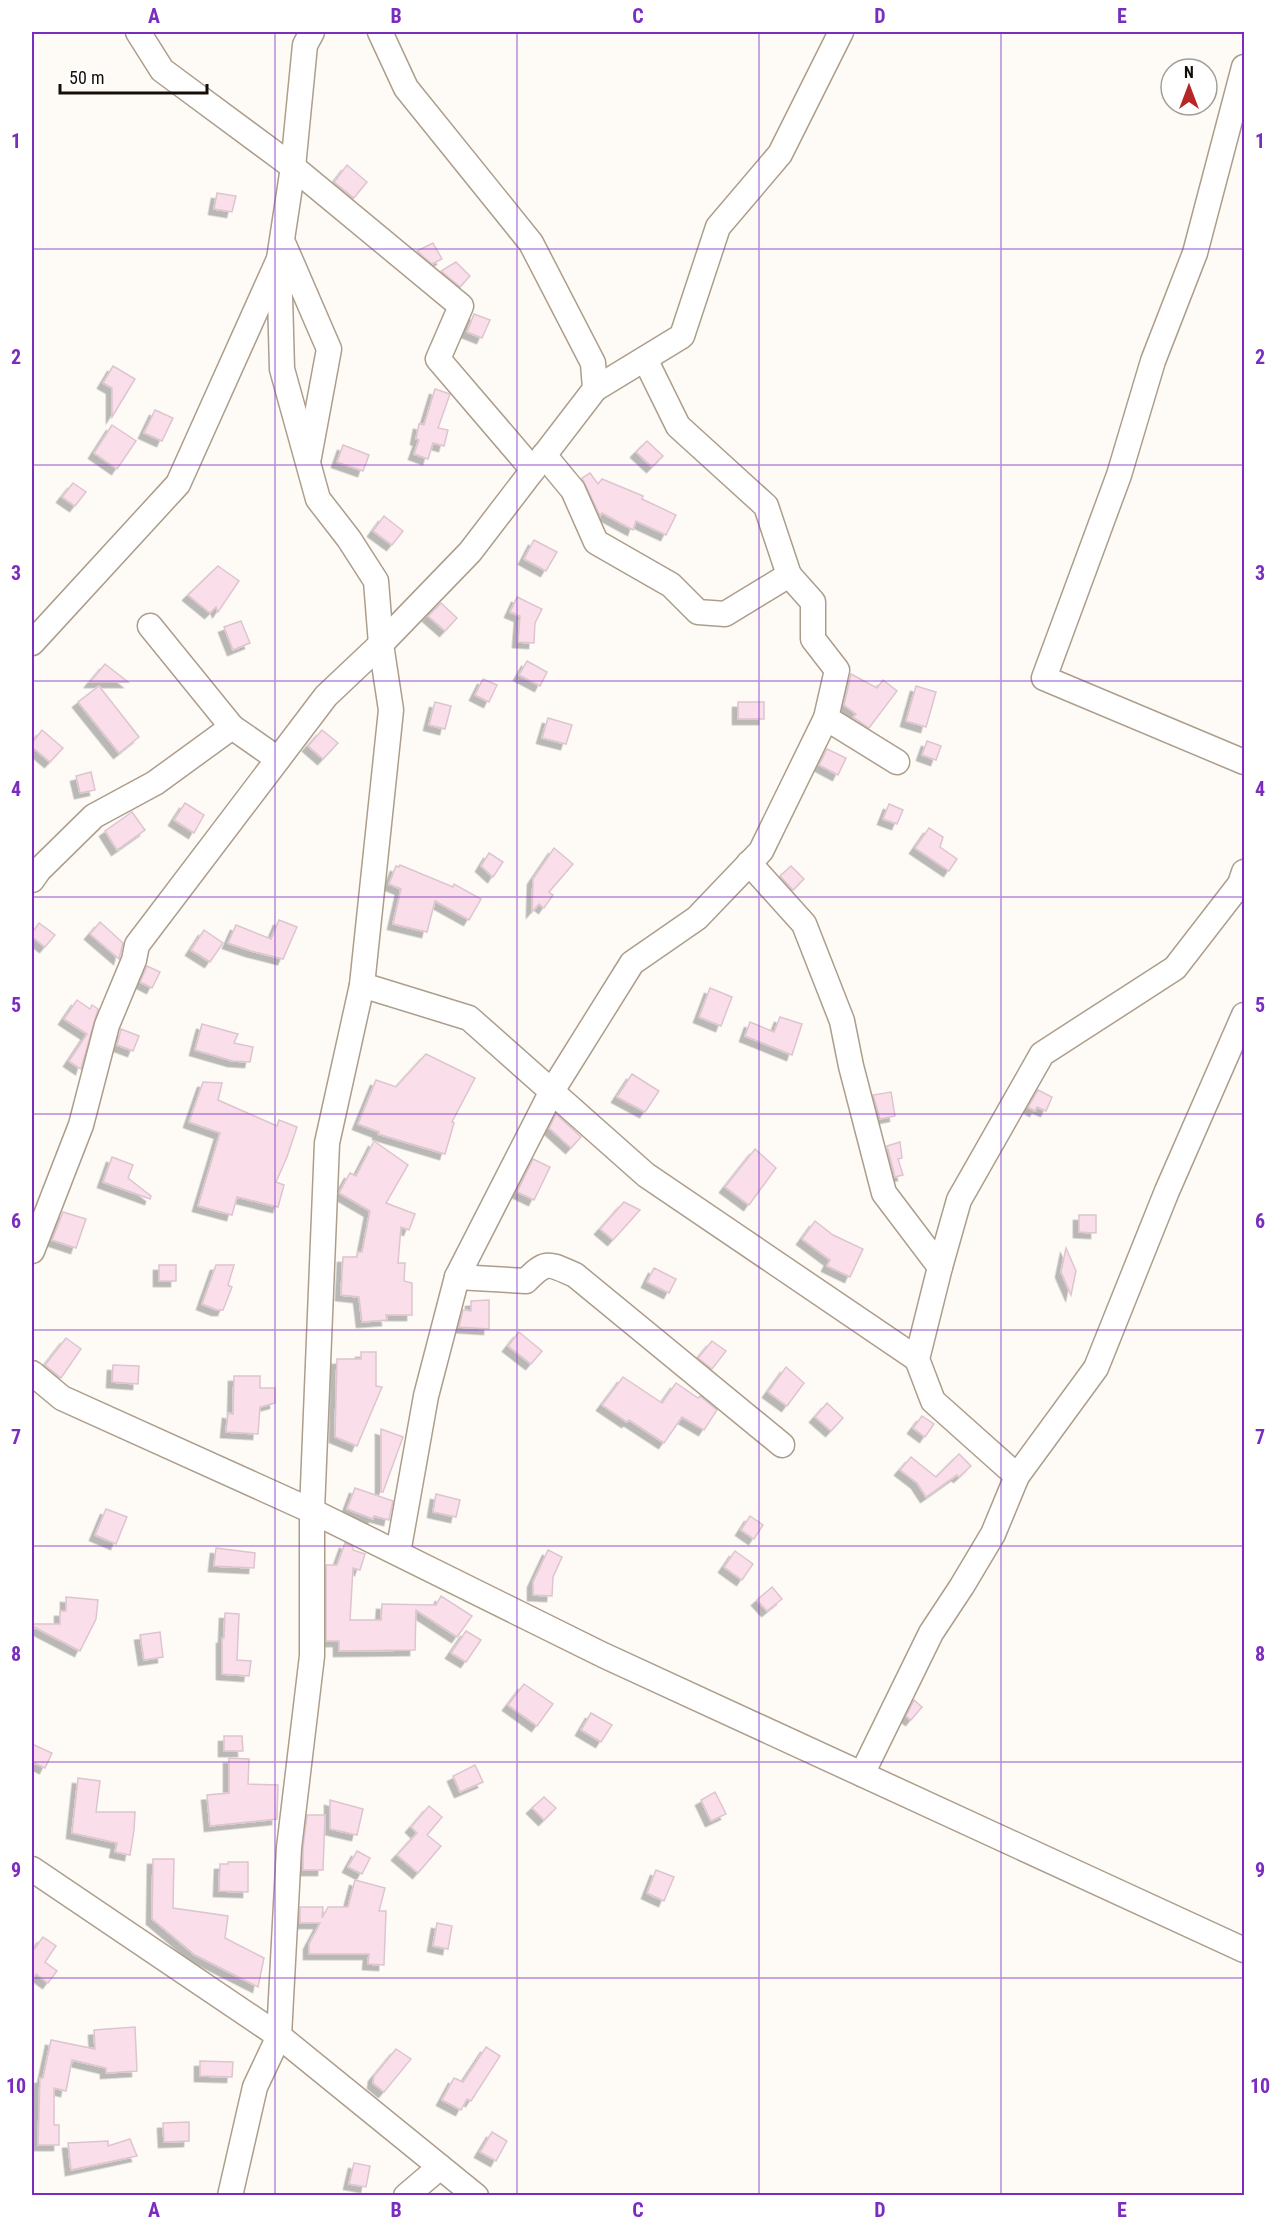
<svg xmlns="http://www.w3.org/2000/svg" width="1276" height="2227" font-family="'Roboto Condensed',sans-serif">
<defs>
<filter id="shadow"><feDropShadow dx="-5.5" dy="5.5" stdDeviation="0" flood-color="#0004"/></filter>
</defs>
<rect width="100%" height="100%" fill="#fefbf7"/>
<g fill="#fadfeb" stroke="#ddc5d0" stroke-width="1.5" filter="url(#shadow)">
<path d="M347 165 367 182 354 198 334 182Z"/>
<path d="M217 193 236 196 232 212 214 209Z"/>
<path d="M433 243 442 259 432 264 417 251Z"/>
<path d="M456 262 470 276 460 287 441 271Z"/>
<path d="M474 314 490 320 482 338 467 332Z"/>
<path d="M113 366 135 379 112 417V388L103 383Z"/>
<path d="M435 389 450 394 438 428 448 430 444 446 433 443 428 459 414 454 419 440 416 439 419 424 424 425Z"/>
<path d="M155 410 173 418 162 441 144 433Z"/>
<path d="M112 425 136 441 117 469 94 453Z"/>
<path d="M647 441 663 456 652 467 636 452Z"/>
<path d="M343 445 369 455 363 471 337 462Z"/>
<path d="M590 473 598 484 602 479 643 496 642 499 676 515 666 535 636 521 633 530 602 513 600 516 582 478Z"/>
<path d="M73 483 86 492 75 506 62 497Z"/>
<path d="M384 516 403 531 392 545 373 531Z"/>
<path d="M534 540 557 552 546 571 524 559Z"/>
<path d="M218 566 239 581 218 612 216 607 210 613 188 595Z"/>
<path d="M517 597 542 609 535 623 534 643 518 642 520 616 510 612Z"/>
<path d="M441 603 457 618 445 631 428 616Z"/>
<path d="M241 621 250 643 233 650 224 627Z"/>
<path d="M527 661 547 672 540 686 519 675Z"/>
<path d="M105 664 128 682H90Z"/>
<path d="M851 674 877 688 883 680 897 691 869 728 853 717 856 714 844 705Z"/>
<path d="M483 679 497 685 489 702 475 695Z"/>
<path d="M99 686 139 737 119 753 78 702Z"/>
<path d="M916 686 936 692 926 727 906 721Z"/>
<path d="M435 702 451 706 445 729 429 725Z"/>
<rect x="738" y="702" width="26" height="17"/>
<path d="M548 718 572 725 566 744 542 738Z"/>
<path d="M42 730 63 748 50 762 32 747V743Z"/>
<path d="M322 730 338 743 323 759 308 746Z"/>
<path d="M927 741 941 746 936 760 922 755Z"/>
<path d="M827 749 846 758 838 775 819 765Z"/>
<path d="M91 772 95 790 80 793 76 776Z"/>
<path d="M185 803 204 815 194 833 174 820Z"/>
<path d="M889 804 903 810 897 824 883 819Z"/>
<path d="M132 812 145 830 117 850 105 831Z"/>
<path d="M929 828 943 837 940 847 957 859 949 871 915 848Z"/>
<path d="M554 848 573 864 549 892 553 895 544 908 539 904 532 912 533 879Z"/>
<path d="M489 853 503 862 493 877 481 866Z"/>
<path d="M400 865 453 887 454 884 481 899 469 920 435 901 427 932 393 924 401 889 389 884 396 866 399 867Z"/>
<path d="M791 866 804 879 793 890 780 876Z"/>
<path d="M279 920 297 927 283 959 251 951 228 943 236 925 271 939Z"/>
<path d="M100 922 123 943 119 959 90 934Z"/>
<path d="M39 923 55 935 45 947 32 937V933Z"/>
<path d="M204 930 223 943 210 962 191 950Z"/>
<path d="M147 966 160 972 152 988 140 982Z"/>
<path d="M710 988 732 997 721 1026 699 1017Z"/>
<path d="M77 1000 90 1009 92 1005 98 1009 81 1069 69 1061 87 1034 64 1019Z"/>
<path d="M780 1017 802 1024 792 1055 745 1036 750 1022 774 1032Z"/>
<path d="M202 1024 238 1034 234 1043 253 1047 250 1062 233 1061 195 1050Z"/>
<path d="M121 1029 139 1036 133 1051 117 1045Z"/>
<path d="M426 1054 475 1078 452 1122 454 1123 445 1154 378 1134 379 1132 358 1124 376 1080 396 1087Z"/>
<path d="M632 1074 659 1091 645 1112 617 1097Z"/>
<path d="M203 1082 222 1083 218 1100 277 1126 279 1120 297 1127 287 1157 276 1182 284 1185 278 1207 237 1197 232 1215 198 1206 220 1133 189 1122Z"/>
<path d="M1038 1090 1052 1097 1046 1111 1037 1107 1035 1111 1028 1107Z"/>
<path d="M891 1092 895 1116 880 1119 873 1095Z"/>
<path d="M556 1114 581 1137 571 1148 549 1128Z"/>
<path d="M374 1141 408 1165 386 1203 415 1214 409 1230 401 1227 398 1263H405L404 1281 412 1283V1315H386L387 1320 362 1322 359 1297 341 1295 343 1257H357L358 1252H362L370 1211 339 1193 350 1173 356 1176Z"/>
<path d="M900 1142 902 1158 898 1159 903 1175 895 1177 887 1146Z"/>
<path d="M755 1149 776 1168 749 1205 725 1187Z"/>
<path d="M112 1157 133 1165 128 1178 151 1196 150 1199 103 1182Z"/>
<path d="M533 1159 550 1167 534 1200 517 1192Z"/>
<path d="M624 1202 640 1210 613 1240 600 1229Z"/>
<path d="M63 1212 86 1219 76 1248 52 1240Z"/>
<path d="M1079 1215H1096V1233L1079 1232Z"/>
<path d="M815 1221 833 1235 863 1249 850 1277 827 1266 830 1260 802 1239Z"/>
<path d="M1066 1248 1076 1271 1071 1295 1061 1272Z"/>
<rect x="159" y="1265" width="17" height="16"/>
<path d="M216 1265H234L228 1285 232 1287 223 1310H217L202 1304Z"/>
<path d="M654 1268 676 1279 669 1293 647 1282Z"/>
<path d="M489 1300V1329L459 1327 463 1310 471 1311V1301Z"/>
<path d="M519 1332 542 1351 531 1364 508 1346Z"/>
<path d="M66 1338 81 1349 61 1378 45 1365Z"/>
<path d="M712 1341 726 1351 712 1369 698 1358Z"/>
<path d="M361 1352H376V1386L382 1387 357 1446 335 1437 337 1359H361Z"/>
<path d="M113 1365 139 1366 138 1384 112 1382Z"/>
<path d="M786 1367 804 1383 787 1406 768 1392Z"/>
<path d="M234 1376H260V1388H275V1403L260 1407 258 1434 226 1432 228 1413 233 1414Z"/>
<path d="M623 1377 662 1403 676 1383 698 1398 700 1396 717 1410 704 1430 682 1417 664 1443 629 1420 627 1422 602 1405Z"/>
<path d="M827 1403 843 1418 831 1431 815 1417Z"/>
<path d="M922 1416 934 1424 925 1437 913 1428Z"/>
<path d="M381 1429 403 1437 383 1492H381Z"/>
<path d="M959 1454 971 1466 959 1477 957 1475 926 1497 917 1483 900 1470 911 1457 936 1477Z"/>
<path d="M355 1488 393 1501 389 1520 374 1516 373 1519 347 1509Z"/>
<path d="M436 1494 460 1500 456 1517 433 1512Z"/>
<path d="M106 1509 127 1517 116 1544 95 1535Z"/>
<path d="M750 1516 763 1525 754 1539 741 1530Z"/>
<path d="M345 1543 353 1547V1550L365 1554 360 1570 353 1568 350 1620H381L382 1604 436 1605 441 1596 472 1616 457 1637 416 1610 415 1650 339 1651V1641H326V1565H337Z"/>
<path d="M216 1548 255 1553 254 1568 214 1566Z"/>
<path d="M548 1550 562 1557 553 1577 552 1596 533 1595V1582Z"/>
<path d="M735 1551 753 1564 742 1580 724 1567Z"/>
<path d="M772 1587 782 1599 767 1611 757 1600Z"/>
<path d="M66 1597 98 1600 96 1619 80 1651 32 1626V1624H60V1611H66Z"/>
<path d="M225 1613 239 1614 237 1660 251 1661 249 1676 222 1674V1638H224Z"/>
<path d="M466 1631 481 1640 466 1662 451 1653Z"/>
<path d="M160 1632 163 1657 144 1660 140 1635Z"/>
<path d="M524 1684 553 1704 537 1726 508 1705Z"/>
<path d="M914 1700 922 1707 911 1720 906 1716Z"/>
<path d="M591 1713 612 1725 601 1742 581 1730Z"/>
<path d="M224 1736H242L243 1751H224Z"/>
<path d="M32 1744 52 1753 45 1768 32 1762Z"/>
<path d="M229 1758 249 1759 248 1784 278 1785 277 1819 210 1826 207 1795 229 1793Z"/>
<path d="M475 1765 483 1782 460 1792 453 1776Z"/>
<path d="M78 1778 100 1781 96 1812H135L134 1830 130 1855 115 1852 117 1843 72 1833Z"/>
<path d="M715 1792 726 1814 711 1821 701 1800Z"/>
<path d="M544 1797 556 1808 544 1820 532 1808Z"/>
<path d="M330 1800 363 1809 357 1835 330 1829Z"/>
<path d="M429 1806 442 1817 427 1835 441 1846 418 1873 397 1855 417 1833 411 1827Z"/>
<path d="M307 1815H325L323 1870H303V1848Z"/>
<path d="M357 1851 370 1858 362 1874 348 1867Z"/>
<path d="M153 1859H174L173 1908 228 1916 225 1938 264 1958 258 1987 195 1955 152 1919Z"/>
<path d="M228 1862H248V1892L219 1891 220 1864H228Z"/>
<path d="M656 1870 674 1877 664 1901 647 1893Z"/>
<path d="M355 1880 385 1888 379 1911H386L384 1965 368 1964 369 1954H309V1944L320 1923H300V1907H323L322 1918 328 1907H348Z"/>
<path d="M437 1923 452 1926 448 1949 433 1946Z"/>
<path d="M43 1937 56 1946 45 1962 57 1971 48 1983 36 1974 32 1981V1952Z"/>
<path d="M135 2027 137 2071 106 2073V2068L72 2060 66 2091 54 2088V2125H59V2145H38L40 2078H43L51 2040 95 2049 94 2030Z"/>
<path d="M486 2047 500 2056 471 2101 467 2099 461 2110 442 2100 454 2078 463 2082Z"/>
<path d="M396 2049 411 2059 384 2092 373 2083 374 2076Z"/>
<path d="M200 2061 233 2062 232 2077 200 2076Z"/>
<path d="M189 2122V2141L164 2142 163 2123Z"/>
<path d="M492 2132 507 2141 496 2161 480 2152Z"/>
<path d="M130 2139 137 2156 71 2170 68 2143 108 2141V2146Z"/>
<path d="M354 2163 370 2166 366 2187 349 2184Z"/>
</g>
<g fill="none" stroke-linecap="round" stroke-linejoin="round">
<defs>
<g id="minor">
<path d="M138 32 162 70 293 167 461 306 438 359 533 470"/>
<path d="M1244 67 1195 253 1153 361 1119 475 1044 678 1244 762"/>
<path d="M284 245 329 349 309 457"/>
<path d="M595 389 682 336 718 227 780 154 841 32"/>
<path d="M544 455 573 490 596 542 671 585 698 612 725 614 789 575 766 506 678 426 645 359"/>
<path d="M789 575 813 602V639L837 670 826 718 897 762"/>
<path d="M150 626 232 727 278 759"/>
<path d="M32 643 178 484 279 259 293 167 305 45 312 32"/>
<path d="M749 863 804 924 842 1021 851 1066 884 1193 940 1267 917 1359 933 1401 1017 1476"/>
<path d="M32 880 39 870 94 816 155 783 232 727"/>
<path d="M362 985 469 1018 646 1175 917 1359"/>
<path d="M32 1251 81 1125 107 1025 134 960 137 945 326 696 381 644 470 552 595 389 593 363 531 243 406 88 380 32"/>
<path d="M940 1267 959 1200 1042 1054 1175 968 1240 884 1244 872"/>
<path d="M457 1277 526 1281C547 1259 549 1264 575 1275L782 1445"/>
<path d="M32 1373 62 1398 312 1511 603 1655 1244 1950"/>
<path d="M398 1553 426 1396 457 1277 552 1091 632 963 697 918 761 851 826 718"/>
<path d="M862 1774 931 1633 962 1586 993 1534 1017 1476 1096 1368 1167 1191 1244 1015"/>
<path d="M32 1869 279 2036 476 2196"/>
<path d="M230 2196 255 2087 279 2036 289 1848 312 1656V1511L327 1143 362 985 391 710 381 644 376 581 349 539 318 499 282 369 279 259"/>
<path d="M406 2196 440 2167"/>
</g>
</defs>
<use href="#minor" stroke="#ad9d8b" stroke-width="27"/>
<use href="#minor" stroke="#fff" stroke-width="24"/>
</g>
<path fill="none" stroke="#7b2cbf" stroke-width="1.5" stroke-opacity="0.55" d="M275 32V2196M517 32V2196M759 32V2196M1001 32V2196M32 249H1244M32 465H1244M32 681H1244M32 897H1244M32 1114H1244M32 1330H1244M32 1546H1244M32 1762H1244M32 1978H1244"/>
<rect width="1276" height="2227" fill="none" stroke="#ffffff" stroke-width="66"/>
<g transform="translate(1189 87)"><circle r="28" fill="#ffffff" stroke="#a19f9c" stroke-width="1.5"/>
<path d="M0-4.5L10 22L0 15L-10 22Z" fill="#b62626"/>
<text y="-9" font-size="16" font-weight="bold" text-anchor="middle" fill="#140e08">N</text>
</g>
<path d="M60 84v9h147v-9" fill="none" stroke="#140e08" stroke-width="3"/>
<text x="69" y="84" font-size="18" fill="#140e08" stroke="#ffffff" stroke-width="4.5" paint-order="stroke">50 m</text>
<rect x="33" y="33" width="1210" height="2161" fill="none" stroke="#7b2cbf" stroke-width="2"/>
<g font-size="20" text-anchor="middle" font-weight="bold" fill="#7b2cbf">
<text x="154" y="23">A</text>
<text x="396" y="23">B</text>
<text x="638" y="23">C</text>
<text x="880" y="23">D</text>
<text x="1122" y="23">E</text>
<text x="16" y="148">1</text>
<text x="1260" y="148">1</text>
<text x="16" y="364">2</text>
<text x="1260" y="364">2</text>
<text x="16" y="580">3</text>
<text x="1260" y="580">3</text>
<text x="16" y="796">4</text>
<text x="1260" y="796">4</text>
<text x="16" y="1012">5</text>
<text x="1260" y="1012">5</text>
<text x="16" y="1228">6</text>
<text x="1260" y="1228">6</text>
<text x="16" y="1444">7</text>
<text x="1260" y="1444">7</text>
<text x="16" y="1661">8</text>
<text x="1260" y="1661">8</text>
<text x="16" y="1877">9</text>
<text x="1260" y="1877">9</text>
<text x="16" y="2093">10</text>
<text x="1260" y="2093">10</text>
<text x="154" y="2217">A</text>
<text x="396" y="2217">B</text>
<text x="638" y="2217">C</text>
<text x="880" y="2217">D</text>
<text x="1122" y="2217">E</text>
</g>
</svg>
